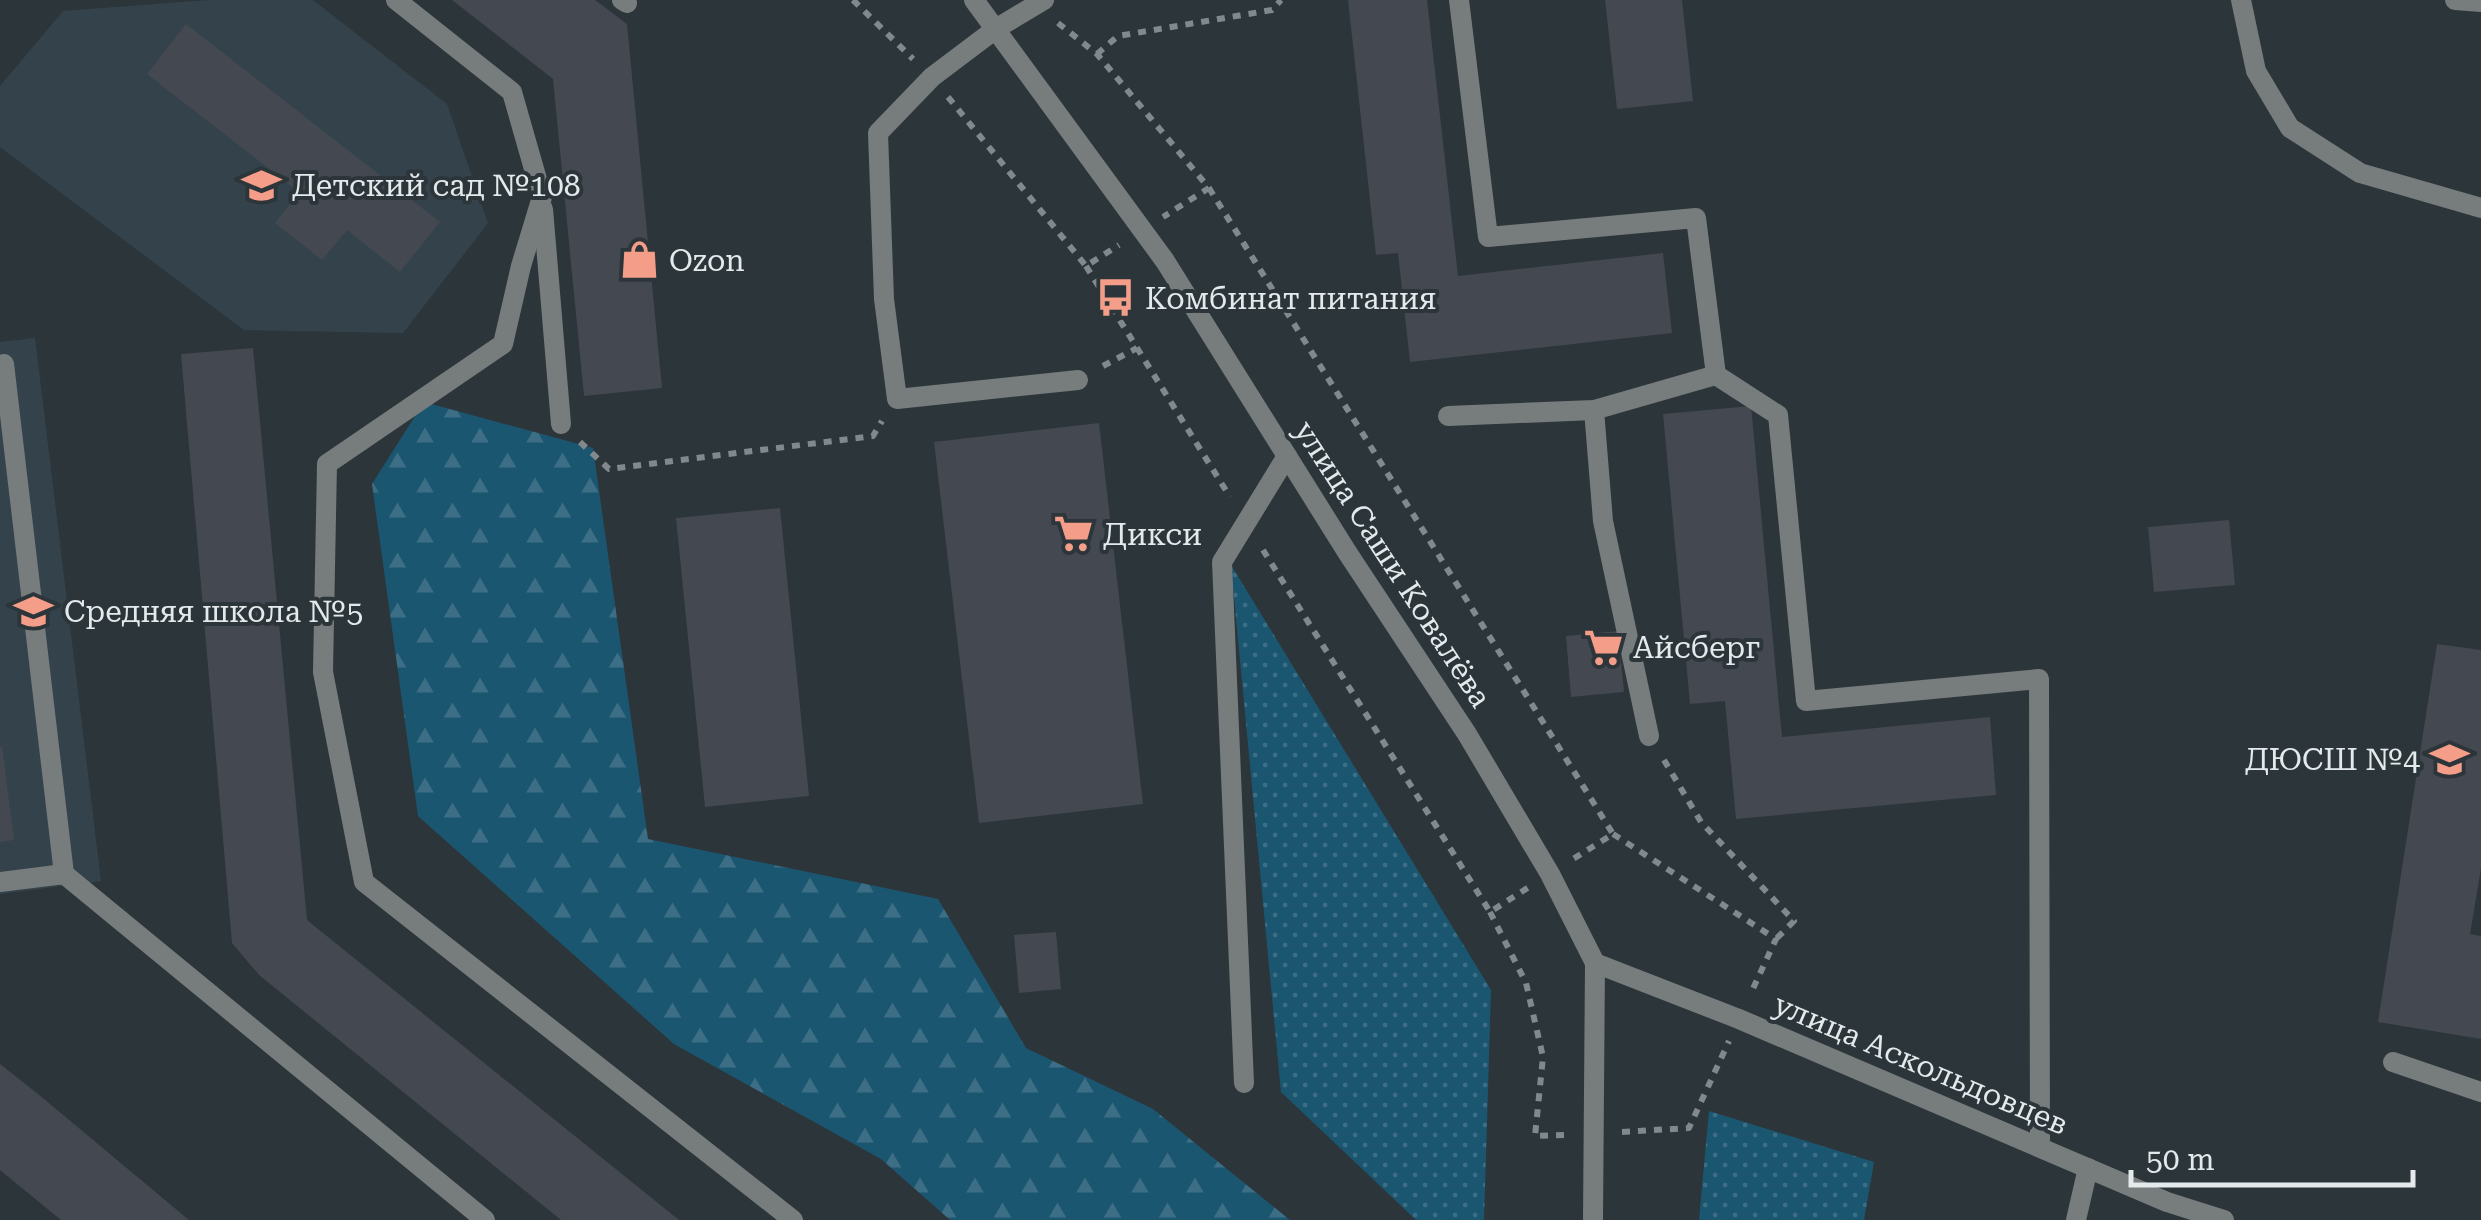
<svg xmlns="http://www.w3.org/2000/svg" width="2481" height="1220" font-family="'Roboto Serif',serif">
<defs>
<pattern id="grass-dots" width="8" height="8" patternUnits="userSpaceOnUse" patternTransform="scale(2.5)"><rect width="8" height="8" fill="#1b5671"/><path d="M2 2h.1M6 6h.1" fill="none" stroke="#3c6e85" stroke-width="1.8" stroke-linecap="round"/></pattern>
<pattern id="forest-firs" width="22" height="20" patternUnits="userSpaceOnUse" patternTransform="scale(2.5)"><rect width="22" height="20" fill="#1b5671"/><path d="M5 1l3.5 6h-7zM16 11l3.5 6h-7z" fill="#3c6e85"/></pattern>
</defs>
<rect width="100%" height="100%" fill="#2c353a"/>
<g fill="#34434b">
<path d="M209 0H313L447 104 488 223 403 333 244 330 0 147V86L63 11Z"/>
<path d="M35 338 101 881 0 894V342Z"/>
</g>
<g fill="url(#grass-dots)">
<path d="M1231 565 1491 990 1484 1220H1416L1281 1092Z"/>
<path d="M1709 1111 1874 1162 1864 1220H1699Z"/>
</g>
<path fill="url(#forest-firs)" d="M424 402 593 448 648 839 938 899 1026 1048 1153 1109 1290 1220H950L881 1159 674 1044 418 816 372 484Z"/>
<g fill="#444850">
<path d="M452 0H595L627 24 662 388 584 396 553 79Z"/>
<path d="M1348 0H1427L1458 276 1663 253 1672 333 1410 362 1398 253 1376 255Z"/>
<path d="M1605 0H1682L1693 101 1617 109Z"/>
<path d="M186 24 440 222 400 272 347 230 322 260 275 223 299 192 147 74Z"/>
<path d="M253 348 307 920 679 1220H561L259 975 232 943 181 354Z"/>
<path d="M1751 406 1782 737 1990 717 1996 795 1736 819 1725 701 1690 704 1663 414Z"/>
<path d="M1099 423 1143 804 979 823 934 442Z"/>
<path d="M780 508 809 796 705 807 676 518Z"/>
<path d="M2229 520 2235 585 2154 592 2148 527Z"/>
<path d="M1618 631 1624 692 1571 697 1566 636Z"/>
<path d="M2437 644 2481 650V868L2470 934 2481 936V1039L2378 1022Z"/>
<path d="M2 746 14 840 0 842V747Z"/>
<path d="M1056 932 1061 989 1019 993 1014 935Z"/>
<path d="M0 1064 38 1094 189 1220H61L0 1170Z"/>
</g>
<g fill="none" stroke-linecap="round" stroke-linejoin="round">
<g stroke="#82898d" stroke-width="6" stroke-dasharray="8 8" stroke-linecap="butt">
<path d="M853 0 913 59"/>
<path d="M1058 23 1097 54 1209 188 1163 217"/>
<path d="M1097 54 1118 36 1272 10 1281 0"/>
<path d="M948 97 1086 266 1119 245"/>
<path d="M1209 188 1613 834 1573 859"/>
<path d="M1086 266 1230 497"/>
<path d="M1103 366 1137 348"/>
<path d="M580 442 609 469 873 436 882 421"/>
<path d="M1263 550 1490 912 1529 887"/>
<path d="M1664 760 1701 822 1794 921 1776 939"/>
<path d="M1613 834 1776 939 1751 993"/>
<path d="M1490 912 1526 983 1543 1057 1535 1136 1565 1135"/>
<path d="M1622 1132 1689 1128 1729 1041"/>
</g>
<g stroke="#777c7d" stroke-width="20">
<path d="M396 0 512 92 542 197 521 266 503 344 327 464 323 672 364 882 793 1220"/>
<path d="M622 0 627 3"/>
<path d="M997 28 932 77 878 133 884 299 897 399 1078 380"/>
<path d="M543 209 561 424"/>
<path d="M0 365 4 364 64 874"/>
<path d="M1594 410 1603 521 1649 736"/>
<path d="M1448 416 1594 410 1716 375"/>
<path d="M0 882 64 874 485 1220"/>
<path d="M2393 1062 2481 1092"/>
<path d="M1244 1083 1222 562 1287 456"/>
<path d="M2076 1220 2088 1168"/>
</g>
<g stroke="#777c7d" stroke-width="20">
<path d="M1459 0 1488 237 1696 218 1716 375 1778 415 1806 701 2039 679 2040 1147"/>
<path d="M2241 0 2256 71 2290 128 2360 173 2481 208"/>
<path d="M2455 0 2481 2"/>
<path d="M997 28 1044 0"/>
<path d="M1595 963 1739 1019 2167 1202 2224 1220"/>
</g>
<path stroke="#777c7d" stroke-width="20" d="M974 0 1165 261 1347 552 1467 734 1550 874 1595 963 1593 1220"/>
</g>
<defs>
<symbol id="school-bare" viewBox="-9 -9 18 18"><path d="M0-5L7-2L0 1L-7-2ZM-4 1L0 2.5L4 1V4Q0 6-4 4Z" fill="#f49e89" stroke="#2c353a" stroke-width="2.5" paint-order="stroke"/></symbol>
<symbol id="shop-bare" viewBox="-9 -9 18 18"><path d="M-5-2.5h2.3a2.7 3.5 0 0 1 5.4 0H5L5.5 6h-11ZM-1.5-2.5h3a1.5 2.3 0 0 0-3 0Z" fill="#f49e89" stroke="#2c353a" stroke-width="2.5" paint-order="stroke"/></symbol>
<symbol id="bus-bare" viewBox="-9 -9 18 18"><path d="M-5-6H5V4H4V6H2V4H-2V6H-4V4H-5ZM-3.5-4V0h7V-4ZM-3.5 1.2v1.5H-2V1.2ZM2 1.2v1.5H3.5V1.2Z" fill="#f49e89" stroke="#2c353a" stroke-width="2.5" paint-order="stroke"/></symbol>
<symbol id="supermarket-bare" viewBox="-9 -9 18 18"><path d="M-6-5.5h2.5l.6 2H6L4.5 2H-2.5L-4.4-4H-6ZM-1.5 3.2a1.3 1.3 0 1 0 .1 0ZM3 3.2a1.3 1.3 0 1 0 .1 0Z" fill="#f49e89" stroke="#2c353a" stroke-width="2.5" paint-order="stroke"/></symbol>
</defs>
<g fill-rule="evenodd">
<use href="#school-bare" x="234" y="158" width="55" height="55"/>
<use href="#shop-bare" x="612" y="232" width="55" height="55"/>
<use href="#bus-bare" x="1088" y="270" width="55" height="55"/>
<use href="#supermarket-bare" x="1046" y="506" width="55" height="55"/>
<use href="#school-bare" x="6" y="584" width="55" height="55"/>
<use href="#supermarket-bare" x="1576" y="620" width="55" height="55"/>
<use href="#school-bare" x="2422" y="732" width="55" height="55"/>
</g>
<g text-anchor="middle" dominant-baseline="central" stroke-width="8" stroke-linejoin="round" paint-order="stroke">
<g font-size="30" fill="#e4e9ec" stroke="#2c353a" text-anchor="start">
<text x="292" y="185">Детский сад №108</text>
<text x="669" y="260">Ozon</text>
<text x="1145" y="298">Комбинат питания</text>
<text x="1103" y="534">Дикси</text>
<text x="64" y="611">Средняя школа №5</text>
<text x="1633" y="647">Айсберг</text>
<text x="2420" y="759" text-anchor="end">ДЮСШ №4</text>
</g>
<g font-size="30" fill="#e4e9ec" stroke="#2c353a">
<text transform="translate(1393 564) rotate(57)">улица Саши Ковалёва</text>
<text transform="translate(1921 1064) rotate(23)">улица Аскольдовцев</text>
</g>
</g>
<path d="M2131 1170v15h282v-15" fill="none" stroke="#e4e9ec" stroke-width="5"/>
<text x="2146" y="1170" font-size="30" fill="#e4e9ec" stroke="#2c353a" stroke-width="8" paint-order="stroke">50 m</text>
</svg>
